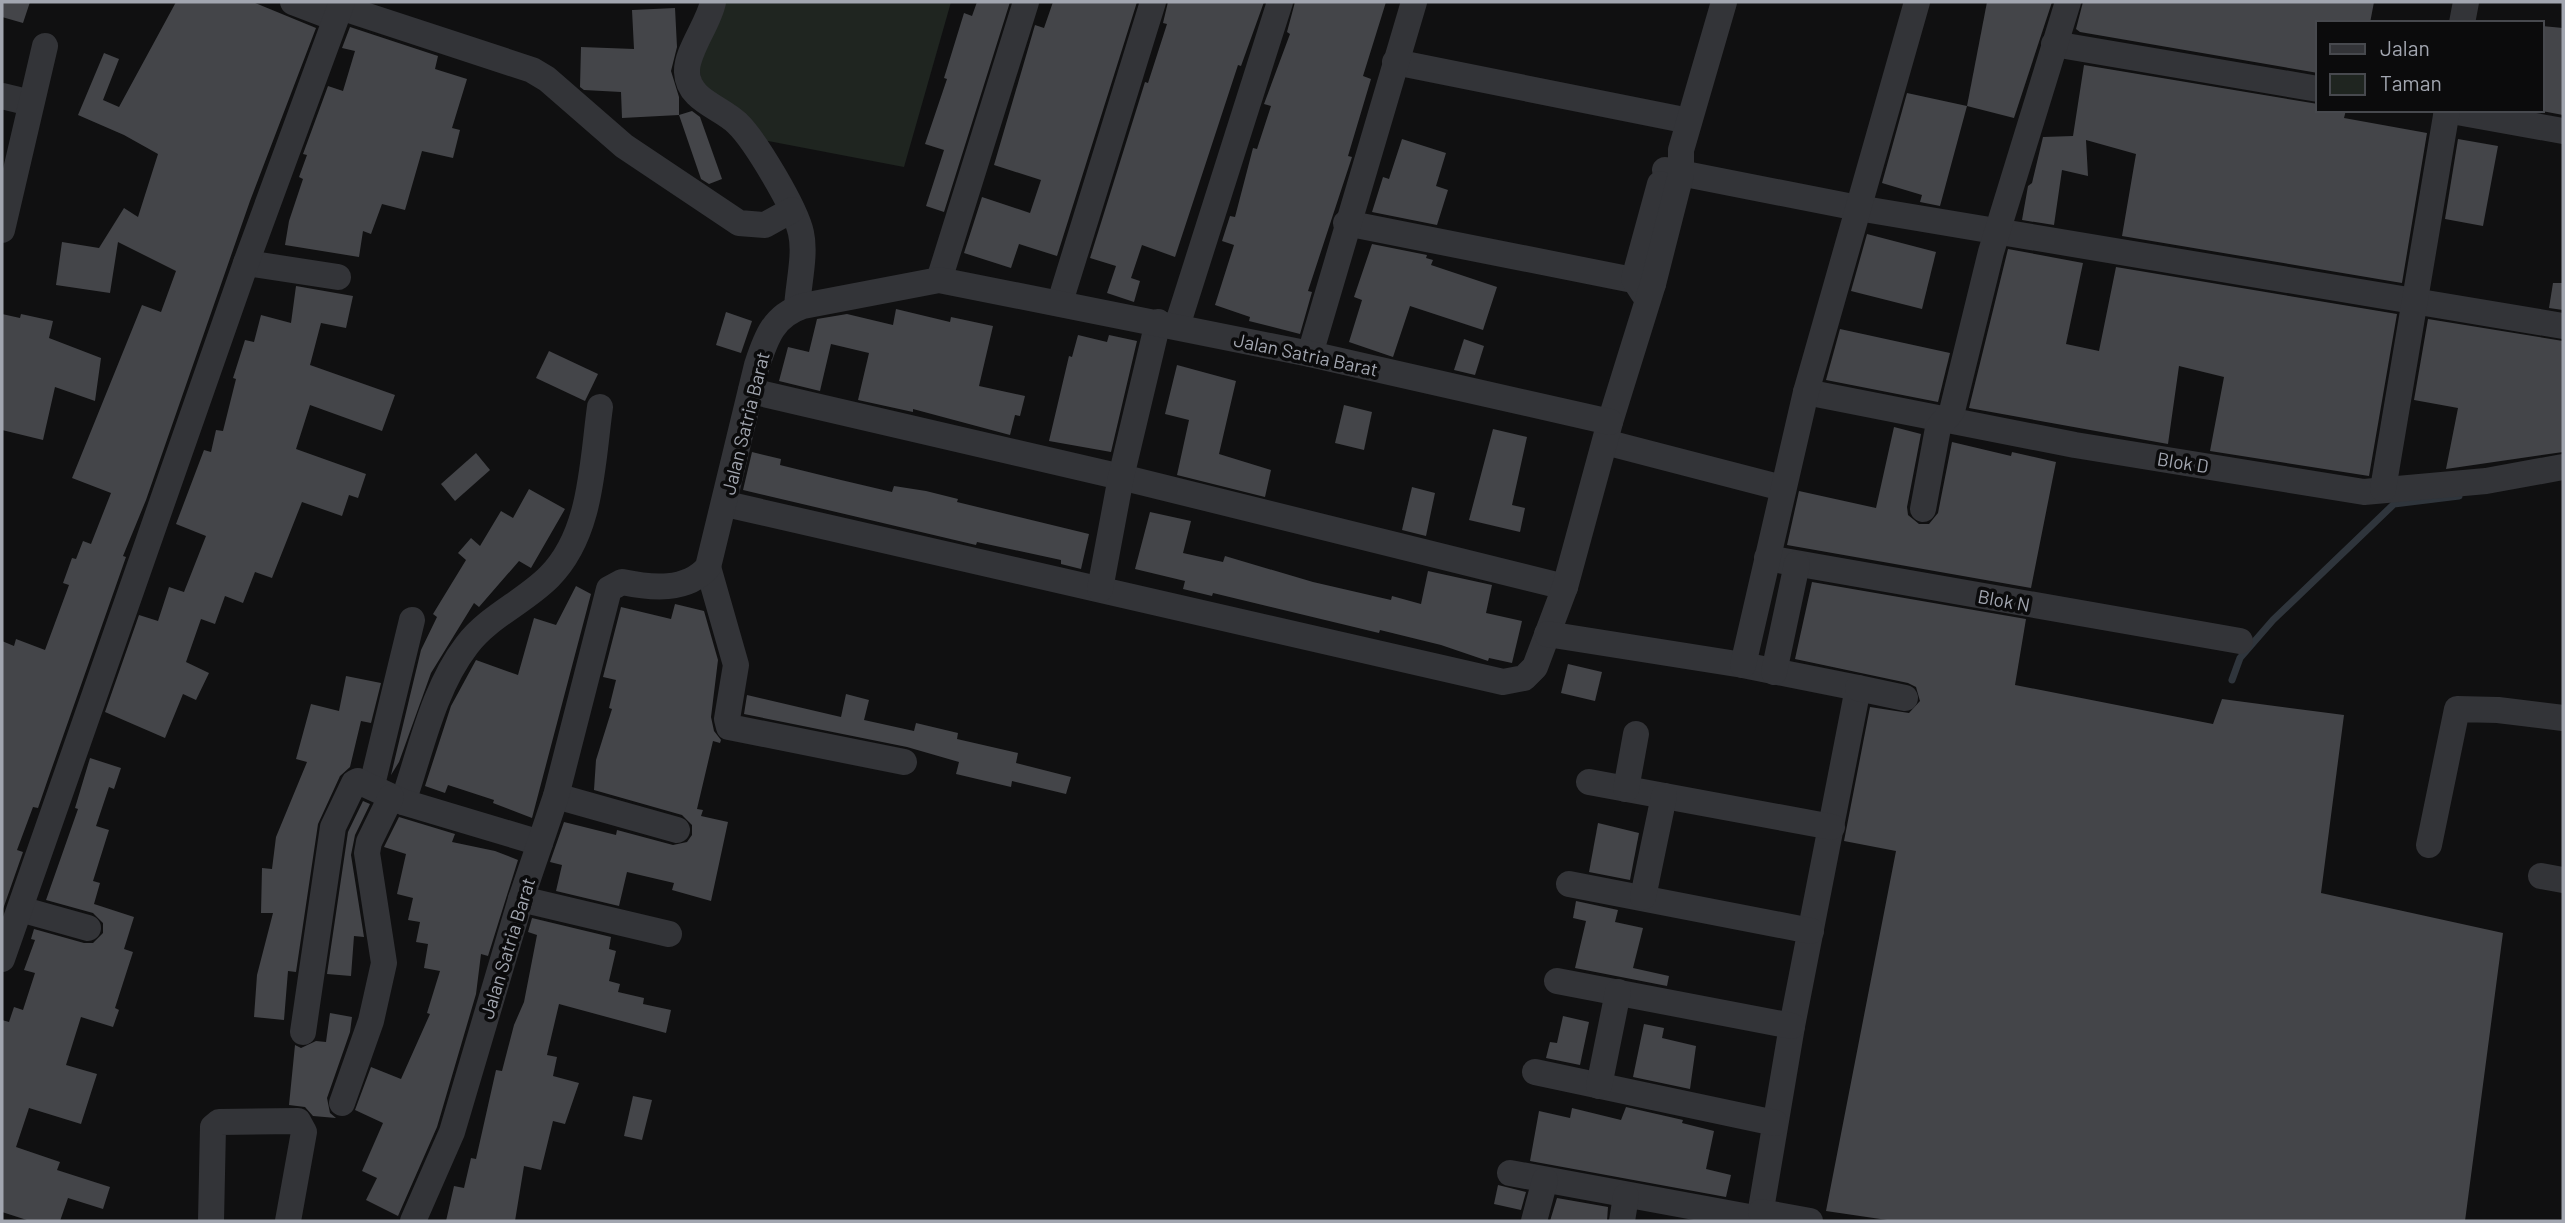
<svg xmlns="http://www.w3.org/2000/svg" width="2565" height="1223" font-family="Barlow,sans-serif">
<rect width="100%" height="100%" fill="#101011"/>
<path fill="#1f2520" d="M721 2H951L904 167 763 140 702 84 699 66Z"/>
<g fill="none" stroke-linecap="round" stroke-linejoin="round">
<path stroke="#2f353c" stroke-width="7" d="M2232 680 2240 658 2273 620 2394 504 2459 496"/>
</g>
<g fill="#444549">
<path d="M2 2H30L23 23 2 17Z"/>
<path d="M176 2H253L316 28 250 201 146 500 123 556 126 557 48 779 38 808 33 807 17 850 23 852 2 912V641L14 646 16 639 45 650 69 585 63 583 72 558 76 559 83 541 91 544 111 493 72 478 142 305 161 312 176 271 118 242 110 293 56 285 62 242 99 248 124 208 138 217 158 154 124 135 78 115 104 53 119 59 103 100 119 107Z"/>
<path d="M977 2H1010L944 212 926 206 944 150 925 144 947 79 944 78 964 13 972 16Z"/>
<path d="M1053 2H1137L1057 256 1019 244 1011 268 964 253 982 197 1030 213 1041 180 994 165 1035 25 1044 28Z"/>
<path d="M1168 2H1264L1241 66 1238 65 1175 257 1142 245 1131 278 1140 281 1134 302 1107 293 1116 266 1090 258 1145 82 1148 83 1167 24 1163 23Z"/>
<path d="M1295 2H1386L1363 76 1371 79 1348 156 1352 157 1308 291 1312 292 1300 334 1249 321 1250 317 1215 305 1234 245 1222 241 1230 216 1235 217 1253 148 1257 149 1271 106 1264 104 1290 34 1287 32Z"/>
<path d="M1987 2H2052L2014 118 1967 106Z"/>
<path d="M2083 2H2374L2370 23H2318V73L2080 32 2076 29Z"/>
<path d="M675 8 677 47 671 71 679 97V115L622 118 621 92 584 90 580 87 581 47 634 49 632 10Z"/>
<path d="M2542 26 2563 28V115L2542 111Z"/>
<path d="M350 27 438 56 435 69 467 79 452 128 460 130 453 158 422 151 405 210 382 204 371 234 363 231 359 257 285 245 289 221 303 179 299 177 307 155 303 154 328 86 343 91 355 51 342 48Z"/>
<path d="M2084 65 2318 104V110H2346L2344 118 2427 133 2402 283 2122 236 2136 154 2086 140 2088 176 2062 170 2054 225 2022 220 2028 186 2032 183 2043 137 2073 136Z"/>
<path d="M1907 93 1967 106 1940 206 1920 202 1922 195 1882 183Z"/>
<path d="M692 111 700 117 722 179 709 184 701 179 679 115Z"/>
<path d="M1402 139 1446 153 1436 186 1448 190 1437 225 1372 212 1383 177 1389 179Z"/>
<path d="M2458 139 2498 146 2483 226 2445 219Z"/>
<path d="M1867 234 1936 252 1922 309 1851 291Z"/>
<path d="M1372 244 1427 255 1426 258 1433 260 1431 265 1497 287 1483 330 1410 306 1393 357 1349 342 1362 300 1354 297Z"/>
<path d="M2008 249 2083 263 2066 344 2099 351 2116 267 2397 314 2369 476 2210 451 2224 377 2179 366 2168 444 1969 408Z"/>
<path d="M2553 283H2563V310L2549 308Z"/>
<path d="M296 286 353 296 346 328 321 323 310 365 395 395 382 431 310 405 296 449 366 474 358 498 349 495 342 516 302 502 272 578 255 572 243 603 225 596 215 624 201 619 186 662 209 673 196 700 183 694 165 738 105 712 139 615 158 621 169 587 184 592 206 536 176 524 204 450 211 452 216 430 223 431 236 379 233 378 245 340 254 342 261 315 291 323Z"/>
<path d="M896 309 950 322 951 317 993 326 979 386 1025 396 1020 416 1015 415 1010 435 913 409V412L858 400 869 353 831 344 820 391 779 381 788 347 809 352 817 319 847 314 893 325Z"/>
<path d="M726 312 752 321 741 353 716 345Z"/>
<path d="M2 314 20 318 21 314 53 321 49 338 101 358 95 401 55 387 43 440 2 430Z"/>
<path d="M2428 319 2563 341V452L2446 469 2458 408 2414 400Z"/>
<path d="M1840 329 1950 353 1938 402 1826 380Z"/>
<path d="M1078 335 1107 342 1109 335 1137 341 1111 452 1049 441 1069 356 1072 357Z"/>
<path d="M1464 339 1484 346 1475 375 1454 370Z"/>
<path d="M549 351 598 374 585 401 536 378Z"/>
<path d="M1177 365 1236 381 1219 454 1271 470 1265 497 1177 475 1189 420 1165 414Z"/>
<path d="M1344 405 1372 412 1364 450 1335 443Z"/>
<path d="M1894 427 1921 434 1907 507 1908 515 1919 524H1929L1938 513 1952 442 2011 456 2012 452 2056 462 2031 588 1787 545 1799 491 1876 508Z"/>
<path d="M1493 429 1527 437 1512 505 1525 508 1520 532 1469 520Z"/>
<path d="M752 452 781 459 780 465 841 480 892 492 894 486 926 491 958 499 957 502 1089 534 1081 569 1061 564V560L977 542 976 545 743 490Z"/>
<path d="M476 453 490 470 455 501 441 484Z"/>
<path d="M1412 487 1435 493 1426 536 1402 530Z"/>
<path d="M529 489 565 509 531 568 519 561 479 607 474 603 431 673 399 762 391 775 421 650 437 617 433 614 466 560 458 553 471 538 480 546 501 511 513 518Z"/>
<path d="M1150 512 1191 521 1183 553 1223 562 1225 556 1313 582 1391 600 1392 596 1421 604 1428 571 1492 585 1486 613 1522 621 1512 663 1489 658 1488 661 1441 645 1380 630 1379 633 1213 593 1212 596 1183 589 1185 581 1135 569Z"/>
<path d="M1812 582 2026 619 2015 685 2213 724 2222 699 2344 715 2321 893 2503 933 2465 1221H1894L1826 1211 1896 851 1844 841 1870 707 1909 713 1920 701 1916 687 1908 683 1795 659Z"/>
<path d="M576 586 591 594 532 818 493 803 494 800 448 785 445 793 425 786 451 706 476 660 518 675 534 618 556 625Z"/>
<path d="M675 604 704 611 718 660 711 717 714 731 721 740 720 743 713 741 697 809 703 810 701 816 728 822 711 901 672 890 674 883 627 872 619 906 556 891 562 865 550 862 564 822 616 835 617 830 673 845 687 842 692 835V825L682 815 594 790 596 760 612 709 609 708 616 680 603 677 621 607 671 619Z"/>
<path d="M1568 664 1602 672 1595 701 1561 693Z"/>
<path d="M346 676 381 683 371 723 361 721 350 767 340 776 318 824 296 972 288 971 284 1020 254 1017 257 975 273 913H261L262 868 272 869 276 837 307 762 296 759 311 704 339 711Z"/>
<path d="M846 694 869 700 864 720 914 731 916 723 958 733 957 739 1018 753 1016 763 1071 777 1066 794 1012 781 1011 787 956 774 959 762 907 747 744 714 747 695 841 717Z"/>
<path d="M90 758 121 768 114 789 109 787 96 826 109 830 93 881 100 883 94 904 134 917 124 949 133 952 115 1008 119 1010 113 1027 81 1017 66 1065 97 1074 81 1124 29 1108 16 1147 60 1162 57 1170 110 1187 103 1209 68 1198 60 1221H30L2 1212V1020L9 1022 14 1007 23 1010 35 973 24 970 35 940 31 939 34 929 84 943H93L103 933V923L93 913 46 900 78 809 75 808Z"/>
<path d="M363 801 370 804 355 835 351 855 364 937 354 936 351 976 327 974 348 832Z"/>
<path d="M399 817 455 834 452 842 495 851 518 860 488 956 481 954 476 994 437 1127 398 1216 366 1200 377 1178 362 1171 383 1123 355 1110 371 1067 401 1079 430 1014 427 1013 440 971 424 968 428 944 416 942 420 922 408 920 413 898 397 894 406 854 384 847Z"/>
<path d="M1598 823 1639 833 1630 880 1589 872Z"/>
<path d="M1576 901 1618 910 1615 922 1643 928 1633 968 1669 976 1667 986 1575 968 1586 921 1573 918Z"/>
<path d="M532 918 611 937 609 949 616 951 609 981 620 984 618 992 644 998 643 1004 671 1010 666 1033 559 1004 547 1055 557 1057 553 1076 579 1083 565 1124 553 1121 541 1170 524 1166 515 1221H446L454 1186 464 1188 471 1158 476 1159 496 1070 502 1071 514 1025 524 1002 537 935 528 932Z"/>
<path d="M330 1013 352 1017 350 1032 327 1098 330 1113 336 1118 313 1116 305 1107 289 1105 295 1045 301 1048 316 1041 326 1042Z"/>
<path d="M1563 1016 1589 1022 1580 1065 1546 1058 1550 1042 1557 1043Z"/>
<path d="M1644 1024 1664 1028 1662 1038 1696 1046 1690 1089 1633 1077Z"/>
<path d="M633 1096 652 1100 642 1140 624 1136Z"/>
<path d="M1626 1107 1683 1120 1682 1123 1714 1131 1706 1169 1731 1175 1726 1197 1530 1161 1539 1111 1570 1118 1572 1108 1621 1120Z"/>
<path d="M1498 1185 1526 1192 1521 1210 1494 1204Z"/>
<path d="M1557 1198 1608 1207 1607 1221H1550Z"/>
</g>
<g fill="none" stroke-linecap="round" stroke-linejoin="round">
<g stroke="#333438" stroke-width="26">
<path d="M293 2 335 18"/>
<path d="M713 2C709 23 686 52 687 72 688 100 719 106 737 123 755 140 796 209 801 233 806 255 798 285 797 308"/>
<path d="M340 7 532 70 547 79 624 146 739 223 765 225 792 210"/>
<path d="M2462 23 2466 2"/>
<path d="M2054 44 2318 89"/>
<path d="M1395 62 1689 121"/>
<path d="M2 96 31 103"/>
<path d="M2446 110 2563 131"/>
<path d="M1665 170 1858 208 2563 326"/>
<path d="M1346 223 1653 284"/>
<path d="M2 230 45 46"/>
<path d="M246 263 338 277"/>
<path d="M939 280 1026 2"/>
<path d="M1643 293 1634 279 1660 184"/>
<path d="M1060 302 1153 2"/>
<path d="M1177 326 1280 2"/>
<path d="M1310 354 1414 2"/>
<path d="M751 391 1121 477 1565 587"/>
<path d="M1806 392 2075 445 2364 492 2486 481 2563 467"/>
<path d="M1605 442 1782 488"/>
<path d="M2383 489 2447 110"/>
<path d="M726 504 1503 682 1524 678 1535 667 1565 587 1610 422 1653 284 1681 174V150L1724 2"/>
<path d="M1923 509 1938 428 1952 411 1991 252 2068 2"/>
<path d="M1767 558 2240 641"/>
<path d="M708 567 736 665 727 719 729 727 904 762"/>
<path d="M1100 589 1121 477 1158 322"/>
<path d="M1547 634 1743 665 1858 688 1792 1026 1759 1221"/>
<path d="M1743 665 1806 392 1917 2"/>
<path d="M1774 672 1797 564"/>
<path d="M1858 688 1905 698"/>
<path d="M1589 782 1832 827"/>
<path d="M372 785 412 620"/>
<path d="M1626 789 1636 734"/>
<path d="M556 796 677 830"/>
<path d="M403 802C421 750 433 689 467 645 488 617 524 602 549 577 592 534 592 464 600 407"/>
<path d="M2429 845 2457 709 2498 710 2563 718"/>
<path d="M2541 876 2563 880"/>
<path d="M1569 884 1811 931"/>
<path d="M1643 897 1664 796"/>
<path d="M521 899 669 934"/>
<path d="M20 909 88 928"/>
<path d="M2 959 246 263 342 2"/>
<path d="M1557 981 1792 1026"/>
<path d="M303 1032 333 827 354 783 358 781 403 802 540 843"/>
<path d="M1535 1072 1775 1123"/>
<path d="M1599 1086 1618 992"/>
<path d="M342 1103 371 1021 384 963 367 853 369 842 391 797"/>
<path d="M1510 1173 1760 1219"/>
<path d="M1761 1212 1810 1221"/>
<path d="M211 1221 213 1127 219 1122 298 1121 304 1132 288 1221"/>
<path d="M413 1221 452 1132 521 899 556 796 609 589 622 582C651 588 687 592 708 567L757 365C766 338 773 316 803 306L939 280 1310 354 1610 422"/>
<path d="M1534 1221 1545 1180"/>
<path d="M1622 1221 1626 1196"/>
</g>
</g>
<g text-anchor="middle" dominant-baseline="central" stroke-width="7" stroke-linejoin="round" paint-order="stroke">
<g font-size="19" fill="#a2a6b0" stroke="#0b0b0c">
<text transform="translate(1306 354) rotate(12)">Jalan Satria Barat</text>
<text transform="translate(745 423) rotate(-76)">Jalan Satria Barat</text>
<text transform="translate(2183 462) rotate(9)">Blok D</text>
<text transform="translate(2004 600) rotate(10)">Blok N</text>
<text transform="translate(507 948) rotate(-73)">Jalan Satria Barat</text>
</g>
</g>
<rect width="2565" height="1223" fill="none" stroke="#a2a6b0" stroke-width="7"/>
<rect x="2316" y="21" width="228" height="91" fill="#0b0b0c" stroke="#47494e" stroke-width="2"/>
<rect x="2330" y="44" width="35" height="10" fill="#333438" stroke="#47494e" stroke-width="2"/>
<text x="2380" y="56" font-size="21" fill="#a2a6b0">Jalan</text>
<rect x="2330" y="74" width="35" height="21" fill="#1f2520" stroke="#47494e" stroke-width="2"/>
<text x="2380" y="91" font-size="21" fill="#a2a6b0">Taman</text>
</svg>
